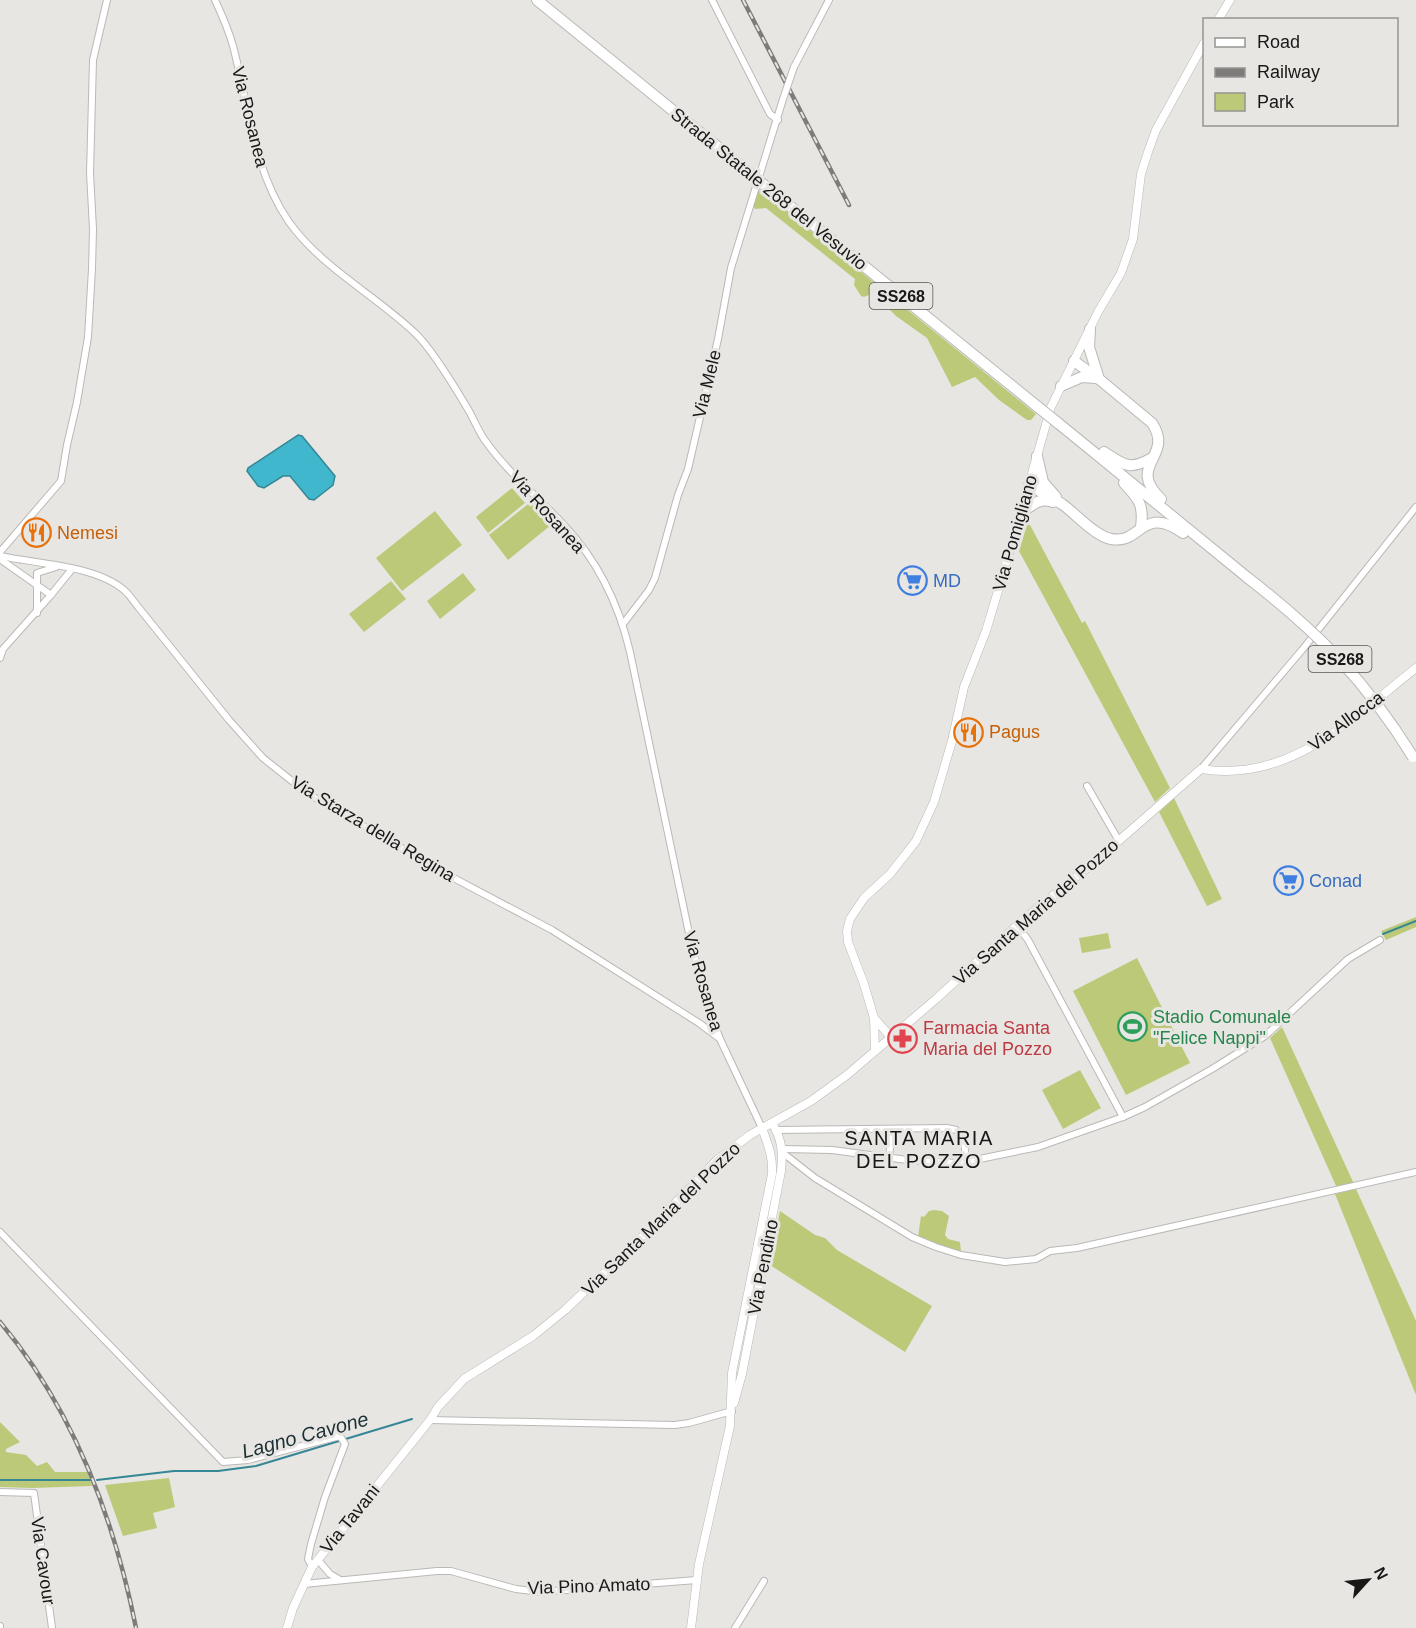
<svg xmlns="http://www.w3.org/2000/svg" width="1416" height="1628" font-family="Arial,sans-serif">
<rect width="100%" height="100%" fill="#e8e6e3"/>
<g fill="#bcc979">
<path d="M758 189 763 195 766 194 882 289 864 297 861 296 854 285 855 279 766 208 755 209 753 205Z"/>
<path d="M888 294 1036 414 1031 420H1027L999 400 975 377 952 387 927 338 896 316 879 299 878 296Z"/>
<path d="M512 488 525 503 488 533 476 517Z"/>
<path d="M532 501 551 525 508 560 489 535Z"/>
<path d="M435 511 462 545 402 591 376 558Z"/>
<path d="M1027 525H1030L1082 623 1085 621 1170 788 1155 802 1019 551Z"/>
<path d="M463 573 476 590 440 619 427 601Z"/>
<path d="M391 581 406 599 364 632 349 614Z"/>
<path d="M1174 798 1222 899 1207 906 1159 812Z"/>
<path d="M1416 917V927L1386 940 1381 931Z"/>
<path d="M1108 933 1111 948 1082 953 1079 938Z"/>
<path d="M1137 958 1190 1063 1126 1095 1073 991Z"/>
<path d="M1282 1027 1354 1184 1337 1188 1270 1038Z"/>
<path d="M1080 1070 1101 1108 1063 1129 1042 1090Z"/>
<path d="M1356 1189 1416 1321V1395L1335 1194Z"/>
<path d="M934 1210 942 1211 949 1216 945 1235 948 1239 960 1242 961 1252 918 1237 921 1216 924 1217 929 1211Z"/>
<path d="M780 1211 815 1235 825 1238 837 1250 932 1306 905 1352 770 1265Z"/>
<path d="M0 1422 20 1442 6 1449V1452L26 1455 37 1466 47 1462 55 1472H87L92 1486 32 1488 0 1487Z"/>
<path d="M169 1478 175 1507 153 1513 157 1528 123 1536 105 1485Z"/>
</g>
<path fill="#41b7cd" stroke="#358796" stroke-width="1.5" d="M298 435 302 436 335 476 333 485 314 500 309 499 290 476H283L264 488 258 486 247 471 248 468Z"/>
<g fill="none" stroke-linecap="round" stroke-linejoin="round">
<g stroke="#358796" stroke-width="2">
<path d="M1383 934 1416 921"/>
<path d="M0 1480H91"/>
<path d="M97 1480 174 1471H218L256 1466 412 1419"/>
</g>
<defs>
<g id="minor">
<path d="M215 0C222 15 229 31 233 46 249 106 253 170 289 222 321 267 375 295 415 333 433 350 456 389 469 411 474 420 478 430 484 439 507 472 537 496 564 525 598 561 619 605 630 652L691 943 712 1018 720 1039 762 1128"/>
<path d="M712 0 770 114 778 120"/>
<path d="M794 67 829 0"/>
<path d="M0 552 61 481 67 445 77 402 88 337 92 269 93 229 90 173 93 60 107 0"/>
<path d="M0 556C37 564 95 565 124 590 130 595 134 602 139 608L229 720 263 758 307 793 448 875 552 930 699 1023 719 1038"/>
<path d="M0 559 51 595 72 569"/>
<path d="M37 613V573L56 567"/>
<path d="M623 624 649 590 655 578 678 495 688 469 718 339 731 268 783 99"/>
<path d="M0 658 3 649 51 595"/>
<path d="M1201 769 1302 650 1416 507"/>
<path d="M1087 786 1119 841"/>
<path d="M1017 925 1028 940 1123 1117"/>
<path d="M777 1130 947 1128 956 1130 964 1138 966 1163"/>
<path d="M783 1149 832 1150 915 1161 960 1163 1038 1147 1123 1117 1145 1107 1212 1069 1265 1036 1348 959 1380 940"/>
<path d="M783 1153 815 1178 861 1206 912 1237 936 1247 961 1255 1005 1262 1036 1259 1050 1251 1077 1248 1416 1172"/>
<path d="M889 1157 892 1130"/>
<path d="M0 1232 223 1462 248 1460 340 1436 345 1444 325 1497 311 1544 308 1559 312 1567"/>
<path d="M430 1420 675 1425 689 1423 732 1411"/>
<path d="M0 1492 34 1493 52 1628"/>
<path d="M318 1560 330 1574 340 1580"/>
<path d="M304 1584 437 1571H451L516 1589 540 1592 697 1580"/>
<path d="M0 1626V1628"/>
<path d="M735 1628 764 1581"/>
</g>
<g id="tertiary">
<path d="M1218 20 1230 0"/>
<path d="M874 1018 891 1037"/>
<path d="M875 1051 874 1018 864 984 848 942 847 931 850 919 864 898 890 874 916 841 934 802 952 741 964 687 986 631 1001 581 1051 407 1098 312 1121 273 1133 239 1141 174 1148 152 1156 130 1204 43"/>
<path d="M734 1403 742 1374 781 1171C783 1152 782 1139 772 1123"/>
<path d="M287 1628 293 1608 312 1567 430 1420 438 1407 464 1379 533 1336 565 1310 642 1237 718 1159 750 1135 811 1101 847 1075 936 999 1026 917 1091 865 1201 769C1291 783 1351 719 1416 668"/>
<path d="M691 1628 699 1564 730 1426 732 1373 772 1174C773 1156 768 1145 762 1128"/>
</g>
<g id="trunk">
<path d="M537 0 751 174"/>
<path d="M764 185 1038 407"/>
<path d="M1090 329 1089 347 1099 379"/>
<path d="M1074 361 1099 379 1152 423C1175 457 1125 465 1161 499"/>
<path d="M1061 386 1082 377 1096 378"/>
<path d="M1058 423 1248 578"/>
<path d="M1104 452C1124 465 1129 471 1152 458"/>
<path d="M1037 456 1043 482 1056 497"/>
<path d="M1124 483C1139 499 1144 505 1141 527"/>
<path d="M1029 485C1040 491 1051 497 1062 504 1075 513 1095 536 1111 539 1141 545 1142 504 1183 533"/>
<path d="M1021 512C1034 506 1037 497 1053 502"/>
</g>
</defs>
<use href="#minor" stroke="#bbb8b6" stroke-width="8"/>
<use href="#tertiary" stroke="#bbb8b6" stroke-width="9"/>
<use href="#trunk" stroke="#bbb8b6" stroke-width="12"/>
<use href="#minor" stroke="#fff" stroke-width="6"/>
<use href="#tertiary" stroke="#fff" stroke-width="8"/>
<use href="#trunk" stroke="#fff" stroke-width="10"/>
<defs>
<g id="rail">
<path d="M743 0 849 205"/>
<path d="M0 1322C73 1409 114 1518 136 1628"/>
</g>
</defs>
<use href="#rail" stroke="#7e7c7a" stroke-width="4.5"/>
<use href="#rail" stroke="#e8e6e3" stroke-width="2" stroke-dasharray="7" stroke-linecap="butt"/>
<defs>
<path id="minor-bridge" d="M783 99 794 67"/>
<g id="trunk-bridge">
<path d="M751 174 764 185"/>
<path d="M1038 407 1058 423"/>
<path d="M1248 578C1319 633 1366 681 1413 757"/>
</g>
</defs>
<use href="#minor-bridge" stroke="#bbb8b6" stroke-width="8" stroke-linecap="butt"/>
<use href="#trunk-bridge" stroke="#bbb8b6" stroke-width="12" stroke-linecap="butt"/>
<use href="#minor-bridge" stroke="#fff" stroke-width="6"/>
<use href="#trunk-bridge" stroke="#fff" stroke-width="10"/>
</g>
<defs>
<symbol id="restaurant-ring" viewBox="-11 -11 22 22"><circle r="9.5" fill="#e8e6e3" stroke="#e8710a" stroke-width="1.5"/><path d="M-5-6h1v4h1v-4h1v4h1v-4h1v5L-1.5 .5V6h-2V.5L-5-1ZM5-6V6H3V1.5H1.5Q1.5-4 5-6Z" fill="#e8710a"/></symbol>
<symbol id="supermarket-ring" viewBox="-11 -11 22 22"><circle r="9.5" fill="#e8e6e3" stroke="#3f7fe0" stroke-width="1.5"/><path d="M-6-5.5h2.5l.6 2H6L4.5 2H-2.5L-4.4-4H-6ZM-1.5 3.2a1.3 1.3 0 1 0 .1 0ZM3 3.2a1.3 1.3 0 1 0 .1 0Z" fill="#3f7fe0"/></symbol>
<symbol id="stadium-ring" viewBox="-11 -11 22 22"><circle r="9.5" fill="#e8e6e3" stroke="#2e9e5b" stroke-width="1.5"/><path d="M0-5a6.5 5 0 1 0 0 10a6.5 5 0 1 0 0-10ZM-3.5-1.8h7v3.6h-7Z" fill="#2e9e5b"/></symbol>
<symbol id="pharmacy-ring" viewBox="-11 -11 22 22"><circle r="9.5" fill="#e8e6e3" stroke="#e0444e" stroke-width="1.5"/><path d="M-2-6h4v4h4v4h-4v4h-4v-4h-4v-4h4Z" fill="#e0444e"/></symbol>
</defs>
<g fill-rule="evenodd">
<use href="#restaurant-ring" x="20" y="516" width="33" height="33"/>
<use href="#supermarket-ring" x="896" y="564" width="33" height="33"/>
<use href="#restaurant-ring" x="952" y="716" width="33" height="33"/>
<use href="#supermarket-ring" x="1272" y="864" width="33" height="33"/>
<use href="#stadium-ring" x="1116" y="1010" width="33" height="33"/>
<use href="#pharmacy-ring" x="886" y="1022" width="33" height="33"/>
</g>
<g text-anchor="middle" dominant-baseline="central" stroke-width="6" stroke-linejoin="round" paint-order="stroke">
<g fill="#e8e6e3" stroke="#575654" stroke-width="1.5">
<rect x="869.5" y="283" width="63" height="26" rx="4.5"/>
<rect x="1308.5" y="646" width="63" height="26" rx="4.5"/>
</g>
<g font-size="16" font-weight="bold" fill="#191817">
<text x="901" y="296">SS268</text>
<text x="1340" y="659">SS268</text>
</g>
<g font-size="18" fill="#191817" stroke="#e8e6e3">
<text transform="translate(250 117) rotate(76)">Via Rosanea</text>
<text transform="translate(769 189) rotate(39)">Strada Statale 268 del Vesuvio</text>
<text transform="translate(707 384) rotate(-76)">Via Mele</text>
<text transform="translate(547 512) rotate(48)">Via Rosanea</text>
<text transform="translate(1015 533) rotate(-74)">Via Pomigliano</text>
<text transform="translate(1346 721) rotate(-36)">Via Allocca</text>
<text transform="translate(373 829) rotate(31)">Via Starza della Regina</text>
<text transform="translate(1036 912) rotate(-41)">Via Santa Maria del Pozzo</text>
<text transform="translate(703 981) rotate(74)">Via Rosanea</text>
<text transform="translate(661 1219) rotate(-44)">Via Santa Maria del Pozzo</text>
<text transform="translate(763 1267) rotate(-79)">Via Pendino</text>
<text transform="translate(350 1519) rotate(-51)">Via Tavani</text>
<text transform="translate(43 1561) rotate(82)">Via Cavour</text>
<text transform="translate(589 1586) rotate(-2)">Via Pino Amato</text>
</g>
<g font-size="18" fill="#c56008" stroke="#e8e6e3" text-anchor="start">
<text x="57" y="533">Nemesi</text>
<text x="989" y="732">Pagus</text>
</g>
<g font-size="18" fill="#366cbe" stroke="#e8e6e3" text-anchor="start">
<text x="933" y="581">MD</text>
<text x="1309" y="881">Conad</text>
</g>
<g font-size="18" fill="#27864d" stroke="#e8e6e3" text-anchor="start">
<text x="1153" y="1017">Stadio Comunale<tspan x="1153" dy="21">"Felice Nappi"</tspan></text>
</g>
<g font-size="18" fill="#be3a42" stroke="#e8e6e3" text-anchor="start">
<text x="923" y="1028">Farmacia Santa<tspan x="923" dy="21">Maria del Pozzo</tspan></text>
</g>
<g font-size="20" letter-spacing="1.5" fill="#191817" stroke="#e8e6e3">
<text x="919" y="1138">SANTA MARIA<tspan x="919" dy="23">DEL POZZO</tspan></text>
</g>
<g font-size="20" font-style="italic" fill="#1c3035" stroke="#e8e6e3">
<text transform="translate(305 1435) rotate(-15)">Lagno Cavone</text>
</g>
</g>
<rect x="1203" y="18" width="195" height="108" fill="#e8e6e3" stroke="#959491" stroke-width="1.5"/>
<rect x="1215" y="38" width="30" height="9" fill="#ffffff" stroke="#959491" stroke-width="1.5"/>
<text x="1257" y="48" font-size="18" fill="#191817">Road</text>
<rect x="1215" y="68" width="30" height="9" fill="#7e7c7a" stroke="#959491" stroke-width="1.5"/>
<text x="1257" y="78" font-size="18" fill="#191817">Railway</text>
<rect x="1215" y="93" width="30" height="18" fill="#bcc979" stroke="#959491" stroke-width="1.5"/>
<text x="1257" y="108" font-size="18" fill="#191817">Park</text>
<g transform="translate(1368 1580) rotate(63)" stroke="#e8e6e3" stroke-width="4.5" paint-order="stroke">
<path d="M0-4.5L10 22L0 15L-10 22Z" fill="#191817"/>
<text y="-9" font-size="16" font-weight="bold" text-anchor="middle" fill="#191817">N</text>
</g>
</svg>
